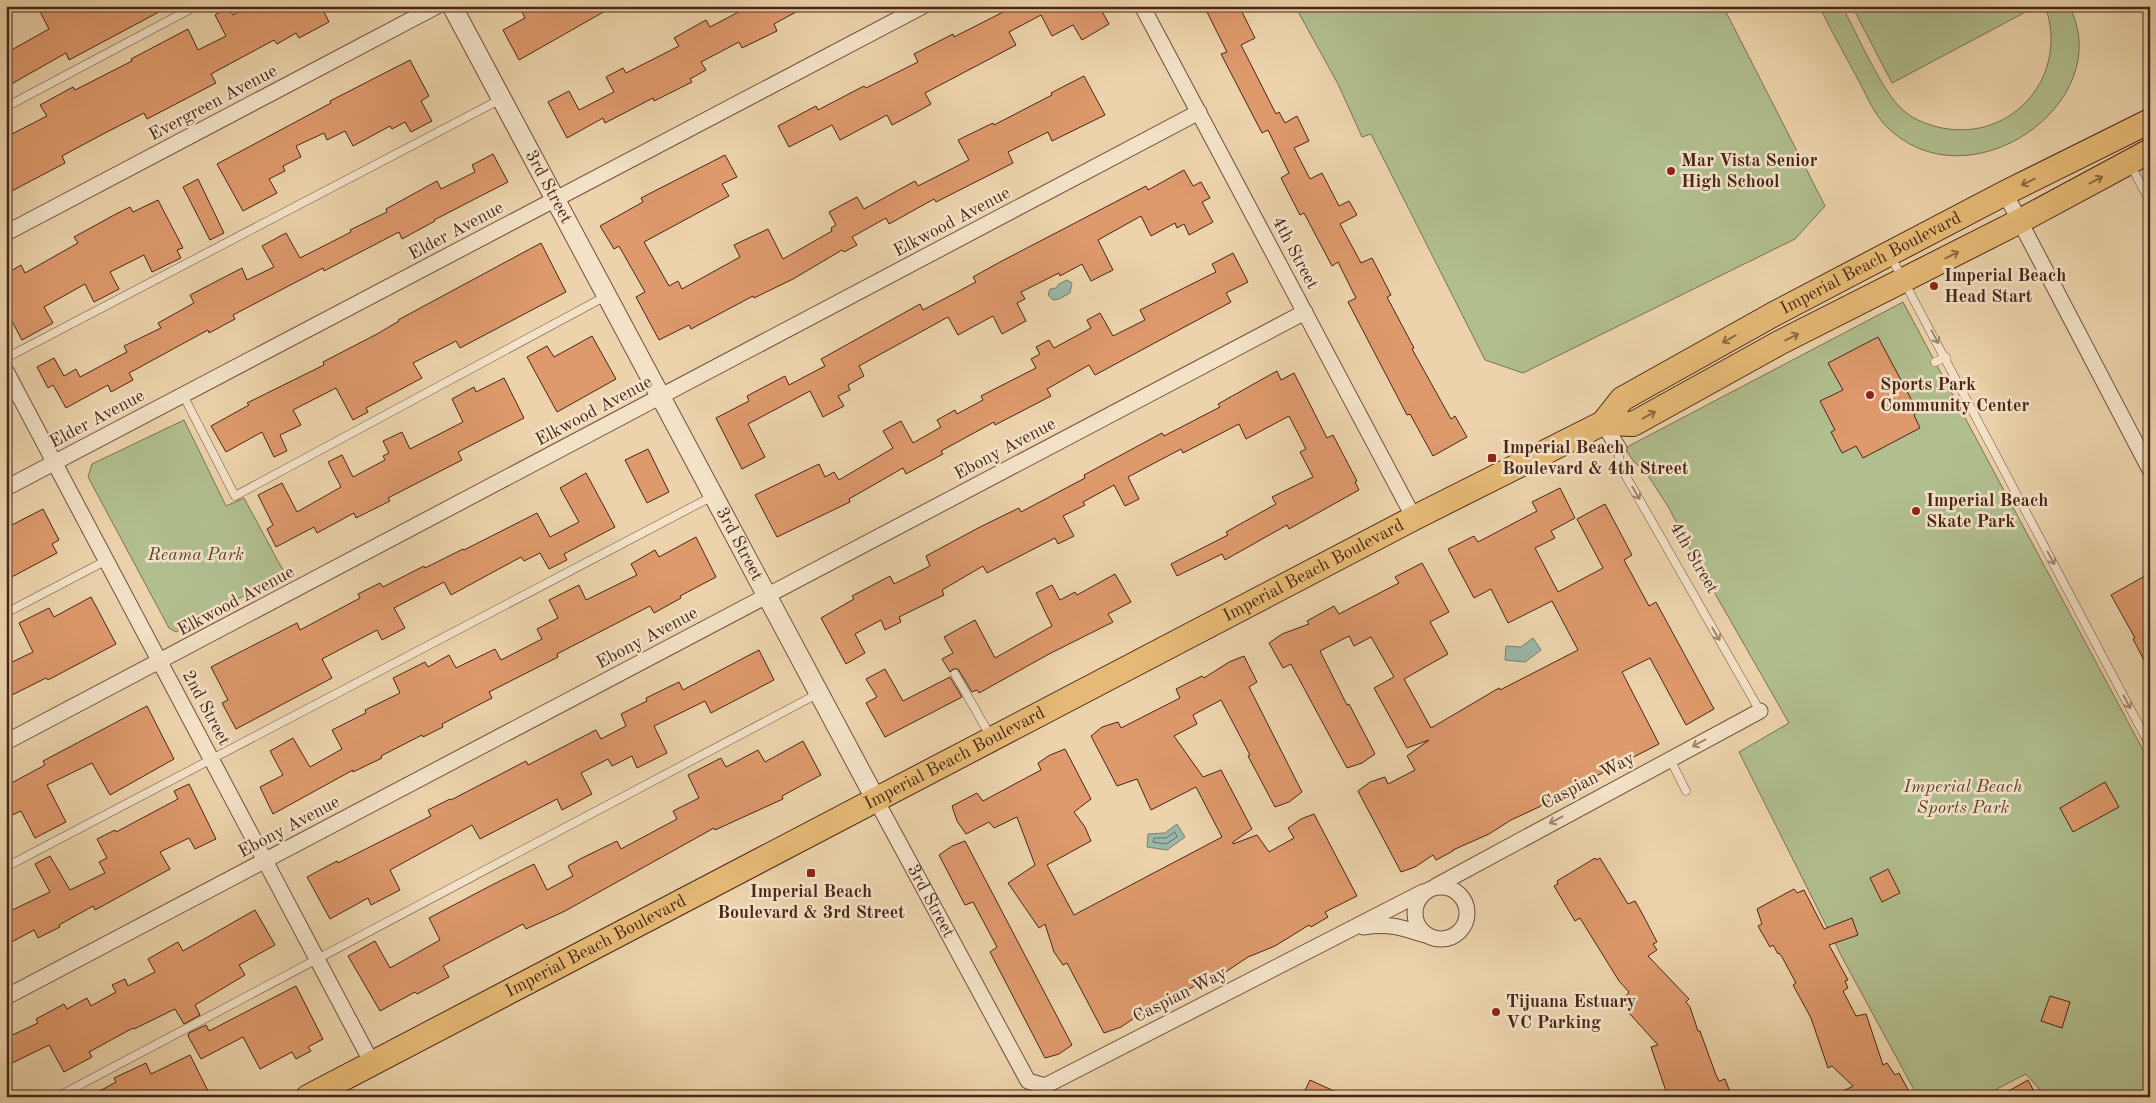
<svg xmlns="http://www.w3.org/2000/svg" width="2156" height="1103" font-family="'Old Standard TT',serif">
<rect width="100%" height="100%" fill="#ecd3ab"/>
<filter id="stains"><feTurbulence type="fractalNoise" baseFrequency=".004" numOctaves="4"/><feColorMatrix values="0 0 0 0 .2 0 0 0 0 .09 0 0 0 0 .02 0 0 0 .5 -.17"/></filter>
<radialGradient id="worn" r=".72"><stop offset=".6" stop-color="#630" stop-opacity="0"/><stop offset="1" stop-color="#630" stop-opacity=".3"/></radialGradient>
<g fill="#b1be8e" stroke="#7c7252">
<path d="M1295 6H1723L1825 206 1795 239 1523 373 1485 360 1371 134 1362 137 1338 84Z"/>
<path d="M1819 6H1842C1857 33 1882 93 1904 111 1914 120 1929 125 1942 128 2014 142 2070 74 2045 6H2069C2120 102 1967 210 1885 125 1874 113 1867 97 1860 83 1846 57 1832 32 1819 6Z"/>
<path d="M1852 6H2034L2035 7 1892 83Z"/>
<path d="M1903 302 2150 763V1097H2046L2026 1074 1981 1097H1918L1844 961 1739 752 1789 723 1693 555 1669 508 1645 471 1634 462 1625 448Z"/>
<path d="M184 420 226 506 244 498 285 574 176 632 169 628 88 477 92 464Z"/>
</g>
<g fill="#99b8a7" stroke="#797d6d">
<path d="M1067 280 1072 283 1070 293 1059 299 1053 300 1048 295 1050 289 1056 288 1059 284Z"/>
<path d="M1533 638 1541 650 1525 662 1505 660 1506 646 1521 647Z"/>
<path d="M1177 824 1185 837 1167 850 1147 847 1148 834 1165 833Z"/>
</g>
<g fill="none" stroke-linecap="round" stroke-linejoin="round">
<path stroke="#706e5f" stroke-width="1" d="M1175 832 1177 837 1166 844 1153 842 1154 838H1166Z"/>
</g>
<g fill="#de996c" stroke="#482517">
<path d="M37 6H170L69 60 66 53 6 87V53L49 29Z"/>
<path d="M250 6H321L329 22 299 38 296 33 277 44 274 40 211 74 216 83 147 119 144 113 103 134 62 156 65 163 6 194V137L47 116 40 105 73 87 75 90 132 61 131 59 188 29 198 50 226 36 215 15 228 7 233 15Z"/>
<path d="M519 6H614L519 60 503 30 525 18Z"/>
<path d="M750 6H807L774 24 777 31 742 48 739 42 701 62 706 70 690 79 692 82 654 101 653 98 605 123 603 118 567 138 548 102 569 91 579 110 614 92 606 77 623 68 626 73 679 46 674 38 706 20 710 27Z"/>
<path d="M1003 6H1099L1109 24 1082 40 1073 25 1052 36 1041 15 1009 32 1016 45 925 93 931 104 915 113 892 125 887 115 840 140 832 125 789 147 778 126 816 106 818 110 864 86 866 88 918 62 914 54 953 34 954 37 1005 11Z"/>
<path d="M1204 6H1239L1255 38 1241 45 1276 114 1279 112 1285 123 1297 116 1309 141 1294 148 1310 179 1322 173 1339 206 1349 201 1357 215 1340 224 1361 263 1372 258 1391 295 1387 297 1414 348 1412 349 1451 419 1455 416 1467 437 1433 456 1410 414 1407 415 1348 302 1356 298 1338 262 1332 266 1304 213 1300 215 1281 178 1289 173 1268 130 1262 133 1221 54 1227 52Z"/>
<path d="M410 60 429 96 421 101 432 121 411 132 405 122 392 129 390 126 353 146 345 131 327 140 324 133 296 146 301 157 283 166 285 171 269 179 277 193 243 211 217 164 331 103 330 101Z"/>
<path d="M1084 76 1105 115 1052 141 1048 132 1008 152 1013 163 936 202 934 199 889 224 886 218 852 237 857 245 844 252 842 250 793 279 754 298 753 296 691 329 689 325 659 340 636 297 645 292 619 246 614 249 600 226 643 202 641 198 725 155 737 177 722 184 729 196 644 242 669 286 678 281 682 289 740 257 734 245 768 229 783 259 832 231 831 228 836 225 829 212 857 197 864 209 915 181 918 186 969 160 958 140 993 123 994 125 1052 95 1051 93Z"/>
<path d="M493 154 508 182 434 220 435 221 402 239 399 232 324 271 323 268 233 315 235 319 209 333 208 330 129 373 133 380 111 392 108 385 66 408 53 385 48 388 37 367 54 358 64 376 76 369 80 377 127 352 124 346 161 328 158 323 194 303 190 295 242 268 247 280 274 267 262 246 286 233 300 258 351 232 350 230 387 212 386 209 437 181 441 189 475 172 472 165Z"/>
<path d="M1184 170 1193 186 1201 182 1210 198 1202 202 1213 222 1189 235 1184 224 1177 228 1175 223 1151 236 1141 216 1098 240 1113 270 1091 281 1082 264 1060 276 1059 273 1021 292 1025 299 1017 303 1026 321 1002 334 993 316 958 335 948 317 859 366 864 376 848 385 850 390 838 396 844 406 823 417 810 391 748 424 765 457 742 469 716 418 749 401 747 396 785 376 789 385 825 366 821 359 920 304 923 310 976 282 973 277 1000 262 1146 186 1148 190Z"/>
<path d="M198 179 224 233 210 240 183 187Z"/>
<path d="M158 200 183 248 177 250 181 258 152 272 144 255 110 272 119 289 94 302 85 284 44 307 53 323 22 340 6 310V274L21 265 25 273 78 243 74 237 116 214 130 207 133 212Z"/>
<path d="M541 243 566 292 460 348 456 341 413 363 422 378 366 408 368 412 353 420 336 388 293 410 301 425 280 435 287 451 274 457 262 432 226 452 211 426 249 405 247 403 324 365 323 362 377 334 399 321 398 320Z"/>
<path d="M1233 253 1248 282 1226 293 1231 302 1095 375 1089 365 1047 389 1051 396 995 425 994 422 941 451 943 454 906 474 903 468 849 499 850 502 777 537 755 495 819 464 825 477 834 472 839 480 893 448 883 431 901 421 913 443 941 427 937 420 955 410 957 414 983 400 981 396 1036 368 1031 359 1040 354 1036 347 1049 340 1054 348 1091 328 1087 320 1100 313 1113 336 1145 320 1140 310 1216 272 1212 264Z"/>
<path d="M592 336 616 379 557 412 527 357 547 346 554 357Z"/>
<path d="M1878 337 1918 412 1914 415 1920 428 1863 458 1856 446 1842 453 1831 432 1835 430 1820 401 1843 390 1828 363Z"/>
<path d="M1277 371 1281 380 1294 373 1327 438 1333 435 1357 481 1355 482 1359 490 1289 529 1287 525 1225 560 1222 554 1177 576 1171 564 1228 535 1226 532 1276 504 1272 497 1313 477 1300 452 1306 449 1289 416 1246 439 1239 424 1183 453 1181 449 1128 477 1139 499 1125 506 1114 485 1083 502 1085 505 1063 516 1074 536 1058 544 1055 538 987 573 983 566 942 590 944 595 899 617 901 622 885 630 881 620 855 634 865 653 846 664 821 618 854 599 852 596 890 576 894 584 930 566 926 556 980 527 1019 508 1021 512 1085 478 1084 475 1162 433 1164 436 1220 407 1218 404Z"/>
<path d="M504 378 524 418 458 452 462 460 388 498 390 501 356 518 354 513 317 533 314 527 276 547 267 529 273 525 258 495 282 483 297 512 341 487 328 462 342 455 353 477 385 460 383 456 389 453 383 441 402 432 410 449 463 422 452 399 474 387 476 392Z"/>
<path d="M648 449 669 492 647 503 625 460Z"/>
<path d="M586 473 615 527 564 554 567 560 549 569 540 553 524 561 521 557 451 595 444 582 394 608 405 628 382 640 377 630 322 659 332 678 236 729 222 703 228 700 211 667 297 623 300 630 360 598 358 594 380 583 383 587 424 566 425 568 463 549 464 550 537 513 550 537 579 522 560 488Z"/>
<path d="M1560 488 1575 518 1551 531 1555 538 1535 548 1558 592 1603 568 1577 519 1605 504 1632 555 1624 560 1649 606 1656 602 1714 709 1686 725 1650 658 1622 672 1659 744 1575 787 1574 786 1539 807 1511 820 1489 834 1453 850V851L1436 860 1433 855 1415 867 1401 872 1358 791 1370 782 1385 777 1388 784 1415 770 1407 756 1429 740 1407 748 1374 688 1394 677 1371 637 1354 646 1349 636 1320 651 1347 705 1349 704 1375 754 1362 763 1347 768 1291 664 1283 668 1269 643 1282 634 1309 624 1307 621 1334 606 1339 614 1399 583 1395 577 1422 563 1449 612 1430 622 1448 654 1404 679 1431 728 1499 688 1500 690 1578 650 1552 601 1508 623 1491 589 1474 598 1448 549 1474 536 1478 542 1537 511 1532 502Z"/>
<path d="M43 509 59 540 52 544 57 553 6 580V528Z"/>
<path d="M696 537 716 577 680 596 681 598 654 613 650 606 557 654 558 657 489 692 492 698 442 724 443 727 423 737 422 735 381 756 382 758 353 772V770L273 814 260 787 283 775 270 751 293 738 310 767 342 749 332 730 366 713 365 710 400 693 393 678 425 662 428 667 449 655 456 668 495 649 501 660 542 639 537 629 558 618 549 600 579 585 586 600 637 575 631 564 655 550 659 557Z"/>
<path d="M2150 573V672L2133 639 2135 638 2111 595Z"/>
<path d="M1115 574 1131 602 1108 614 1113 622 1049 654 979 693 977 690 972 692 958 669H953L950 672 942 659 953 653 944 637 975 620 995 658 1052 626 1036 593 1052 585 1060 600 1075 592 1077 595Z"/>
<path d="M91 597 116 644 48 680 46 678 6 698V665L33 652 19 623 49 608 54 617Z"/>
<path d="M759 650 774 680 711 713 705 701 654 726 667 753 637 768 632 756 612 766 608 759 581 773 592 794 562 810 557 799 480 839 472 825 390 870 400 890 371 905 368 898 330 919 307 877 337 861 338 863 431 816 428 810 450 799 451 800 526 761 528 765 596 730 601 739 626 726 621 714 647 701 646 698 679 682 683 690Z"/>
<path d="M1244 656 1257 682 1249 687 1302 792 1289 802 1275 807 1248 756 1250 755 1221 700 1193 715 1197 724 1174 736 1203 777 1221 770 1252 829 1233 842V844L1257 835 1269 852 1294 838 1288 828 1301 819 1314 814 1357 896 1325 912 1328 917 1311 927 1309 925 1275 946 1248 957 1224 973 1199 983 1173 999 1143 1012 1121 1027 1104 1033 1067 963 1063 965 1054 952 1045 924 1039 928 1008 883 1035 865 1017 817 994 828 989 822 966 834 957 821 952 806 977 793 983 801 1041 770 1038 763 1050 755 1065 749 1091 799 1074 812 1085 827 1091 841 1047 865 1074 915 1222 837 1196 787 1151 810 1137 779 1117 786 1091 736 1102 727 1118 722 1121 728 1180 698 1176 689 1202 676 1204 678 1229 662Z"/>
<path d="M885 669 903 701 950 677 962 697 885 737 866 703 877 697 866 679Z"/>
<path d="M147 706 174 759 110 795 92 763 47 785 66 822 35 838 21 811 6 818V786L45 765 43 761Z"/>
<path d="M803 741 821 775 782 796 783 799 715 830 714 828 565 911 526 929 523 924 443 966 449 977 417 994 415 992 380 1011 348 956 375 941 390 968 440 940 429 918 492 885 534 864 547 890 573 876 568 866 580 859 617 841 621 849 677 819 673 811 699 798 688 775 721 758 726 767 758 750 765 762Z"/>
<path d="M2105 782 2119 807 2073 832 2060 808Z"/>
<path d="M189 784 216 839 195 849 189 838 160 852 170 869 95 910 93 906 59 925 60 927 38 938 34 930 6 945V913L50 892 35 864 50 856 70 890 105 873 99 862 107 858 97 839 115 830 116 832 178 799 174 791Z"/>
<path d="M965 841 1072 1045 1059 1054 1045 1058 990 952 997 947 973 902 965 905 939 855 952 846Z"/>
<path d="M1595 858 1596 860 1600 858 1628 904 1635 901 1643 915 1657 942 1653 944 1657 950 1648 956 1689 999 1686 1002 1690 1007 1698 1031H1700L1716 1075 1719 1081 1725 1079 1732 1097H1668L1651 1047 1658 1045 1620 1003 1629 992 1619 981 1580 918 1575 921 1554 886 1558 884 1557 881Z"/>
<path d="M1888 869 1900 893 1882 902 1870 878Z"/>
<path d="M1794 889 1797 893 1804 890 1824 929 1852 918 1858 935 1829 945 1848 980 1845 981 1848 988 1843 991 1856 1016 1866 1014 1883 1065 1887 1063 1895 1075 1899 1073 1912 1097H1832L1853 1086 1832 1066 1828 1068 1811 1018 1793 985 1796 983 1782 957 1779 953 1778 954 1773 945 1770 947 1758 926 1762 924 1757 909Z"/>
<path d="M255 910 275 945 239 965 245 975 195 1005 200 1015 184 1024 175 1009 134 1029 133 1028 89 1052 92 1057 64 1072 49 1045 6 1066V1038L38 1023 36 1019 64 1004 67 1009 87 998 91 1006 116 992 112 985 125 979 128 986 155 972 148 959 178 942 183 951Z"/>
<path d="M296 986 323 1039 308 1047 311 1051 296 1059 292 1052 260 1069 243 1037 201 1059 188 1036 189 1033 206 1025 209 1031Z"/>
<path d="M2050 996 2070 1002 2062 1028 2041 1021Z"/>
<path d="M190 1055 211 1097H89L116 1082 114 1078 146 1063 151 1074Z"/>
<path d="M1310 1080 1347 1097H1302Z"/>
<path d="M2028 1080 2037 1097H1998Z"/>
</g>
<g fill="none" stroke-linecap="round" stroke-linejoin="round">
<defs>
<g id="service">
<path d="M6 107 196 6"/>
<path d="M2130 164 2150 202"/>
<path d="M1891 257 2150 746"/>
<path d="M6 358 501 99"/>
<path d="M1935 362 1946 357"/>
<path d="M183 395 235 496 606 296"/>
<path d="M1619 449V464L1760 711"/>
<path d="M6 613 107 560"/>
<path d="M955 674 991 737"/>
<path d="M1670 759 1686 791"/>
<path d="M6 867 713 496"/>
<path d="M57 1097 819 693"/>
</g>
<g id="minor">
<path d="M1142 6 1414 518"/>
<path d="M2005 193 2150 470"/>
<path d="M6 233 437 6"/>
<path d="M6 371 372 1063"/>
<path d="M1603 423 1619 449"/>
<path d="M6 488 923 6"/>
<path d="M6 742 1199 112"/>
<path id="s1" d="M876 800 1028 1081 1045 1086 1423 892"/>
<path d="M1436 886 1760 711"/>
<circle cx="1441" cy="913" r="26"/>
<path d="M1363 927C1389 923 1401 927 1425 935"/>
<path d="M6 997 1305 312"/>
</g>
<g id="tertiary">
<path id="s2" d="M452 6 876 800"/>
</g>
<g id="primary">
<path d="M1603 423 1633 424 1779 343 2020 221 2150 151"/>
<path id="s3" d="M308 1097 1414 518 1603 423 1622 399 1774 314 2005 193 2150 121"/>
</g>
</defs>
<use href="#service" stroke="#71503c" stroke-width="9"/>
<use href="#minor" stroke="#71503c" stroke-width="17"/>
<use href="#tertiary" stroke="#71503c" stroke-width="21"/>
<use href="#primary" stroke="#482517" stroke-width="26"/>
<use href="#service" stroke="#f3e2c8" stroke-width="8"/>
<use href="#minor" stroke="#f3e2c8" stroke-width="15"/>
<use href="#tertiary" stroke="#f3e2c8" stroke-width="19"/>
<use href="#primary" stroke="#e6ba76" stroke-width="24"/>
</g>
<defs><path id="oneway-shaft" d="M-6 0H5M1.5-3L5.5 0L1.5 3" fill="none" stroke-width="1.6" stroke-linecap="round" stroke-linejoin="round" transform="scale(1.25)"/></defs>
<g stroke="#8f6842">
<use href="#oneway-shaft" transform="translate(2096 180) rotate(-28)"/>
<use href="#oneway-shaft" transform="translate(2028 182) rotate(154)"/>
<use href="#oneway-shaft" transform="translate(1952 255) rotate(-27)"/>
<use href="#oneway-shaft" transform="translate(1792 337) rotate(-27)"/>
<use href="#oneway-shaft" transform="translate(1729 339) rotate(151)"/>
<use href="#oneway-shaft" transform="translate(1649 415) rotate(-29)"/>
</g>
<g stroke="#9e8470">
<use href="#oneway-shaft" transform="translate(1935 337) rotate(62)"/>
<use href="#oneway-shaft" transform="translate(1636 493) rotate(60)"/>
<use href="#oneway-shaft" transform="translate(2051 558) rotate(62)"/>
<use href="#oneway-shaft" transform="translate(1716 634) rotate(60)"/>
<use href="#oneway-shaft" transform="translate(2127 702) rotate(62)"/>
<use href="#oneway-shaft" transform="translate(1699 743) rotate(152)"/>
<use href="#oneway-shaft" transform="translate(1556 820) rotate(152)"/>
</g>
<g fill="#8f2418" stroke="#f3e2c8" stroke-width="2">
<circle cx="1671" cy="171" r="5"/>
<circle cx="1934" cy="286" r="5"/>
<circle cx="1870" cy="395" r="5"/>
<rect x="1487" y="453" width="10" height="10" rx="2.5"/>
<circle cx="1916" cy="511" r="5"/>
<rect x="806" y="868" width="10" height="10" rx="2.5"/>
<circle cx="1496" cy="1012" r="5"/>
</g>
<g text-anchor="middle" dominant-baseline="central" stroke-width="5" stroke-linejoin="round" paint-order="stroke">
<g font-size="18" fill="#482517" stroke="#f3e2c8">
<text transform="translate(213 103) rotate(-28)">Evergreen Avenue</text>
<text stroke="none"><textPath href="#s2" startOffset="205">3rd Street</textPath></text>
<text transform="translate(952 222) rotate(-28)">Elkwood Avenue</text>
<text transform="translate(456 231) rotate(-28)">Elder Avenue</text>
<text transform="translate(1295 253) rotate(62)">4th Street</text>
<text stroke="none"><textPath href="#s3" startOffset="1774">Imperial Beach Boulevard</textPath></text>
<text transform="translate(594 411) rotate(-28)">Elkwood Avenue</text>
<text transform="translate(97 419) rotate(-28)">Elder Avenue</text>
<text transform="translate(1005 449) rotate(-28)">Ebony Avenue</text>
<text stroke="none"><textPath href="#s2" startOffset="610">3rd Street</textPath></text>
<text transform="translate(1694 558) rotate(60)">4th Street</text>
<text stroke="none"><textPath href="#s3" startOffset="1135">Imperial Beach Boulevard</textPath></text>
<text transform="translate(236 601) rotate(-28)">Elkwood Avenue</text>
<text transform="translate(647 638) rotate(-28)">Ebony Avenue</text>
<text transform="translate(206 708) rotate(62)">2nd Street</text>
<text stroke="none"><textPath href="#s3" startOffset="730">Imperial Beach Boulevard</textPath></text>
<text transform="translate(1588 781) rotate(-28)">Caspian Way</text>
<text transform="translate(289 827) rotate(-28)">Ebony Avenue</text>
<text stroke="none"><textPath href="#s1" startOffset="115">3rd Street</textPath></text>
<text stroke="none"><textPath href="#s3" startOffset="325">Imperial Beach Boulevard</textPath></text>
<text transform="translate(1180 995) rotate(-27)">Caspian Way</text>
</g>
<g font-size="18" font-weight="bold" fill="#482517" stroke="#f3e2c8" text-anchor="start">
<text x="1681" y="161">Mar Vista Senior<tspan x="1681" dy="21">High School</tspan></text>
<text x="1944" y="276">Imperial Beach<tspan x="1944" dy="21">Head Start</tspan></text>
<text x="1880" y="385">Sports Park<tspan x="1880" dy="21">Community Center</tspan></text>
<text x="1502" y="448">Imperial Beach<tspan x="1502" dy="21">Boulevard &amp; 4th Street</tspan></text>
<text x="1926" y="501">Imperial Beach<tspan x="1926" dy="21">Skate Park</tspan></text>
<text x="811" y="892" text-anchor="middle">Imperial Beach<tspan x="811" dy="21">Boulevard &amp; 3rd Street</tspan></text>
<text x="1506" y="1002">Tijuana Estuary<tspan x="1506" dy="21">VC Parking</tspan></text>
</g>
<g font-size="18" font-style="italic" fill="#5d442f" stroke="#f3e2c8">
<text x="196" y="555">Reama Park</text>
<text x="1963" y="787">Imperial Beach<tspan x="1963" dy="21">Sports Park</tspan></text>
</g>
</g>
<rect width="2156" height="1103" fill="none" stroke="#ecd3ab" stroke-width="25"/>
<rect x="8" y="8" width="2141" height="1088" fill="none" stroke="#482517" stroke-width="2.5"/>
<rect x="12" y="12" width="2131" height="1078" fill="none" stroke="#482517"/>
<rect width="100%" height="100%" filter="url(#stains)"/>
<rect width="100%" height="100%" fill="url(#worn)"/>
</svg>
